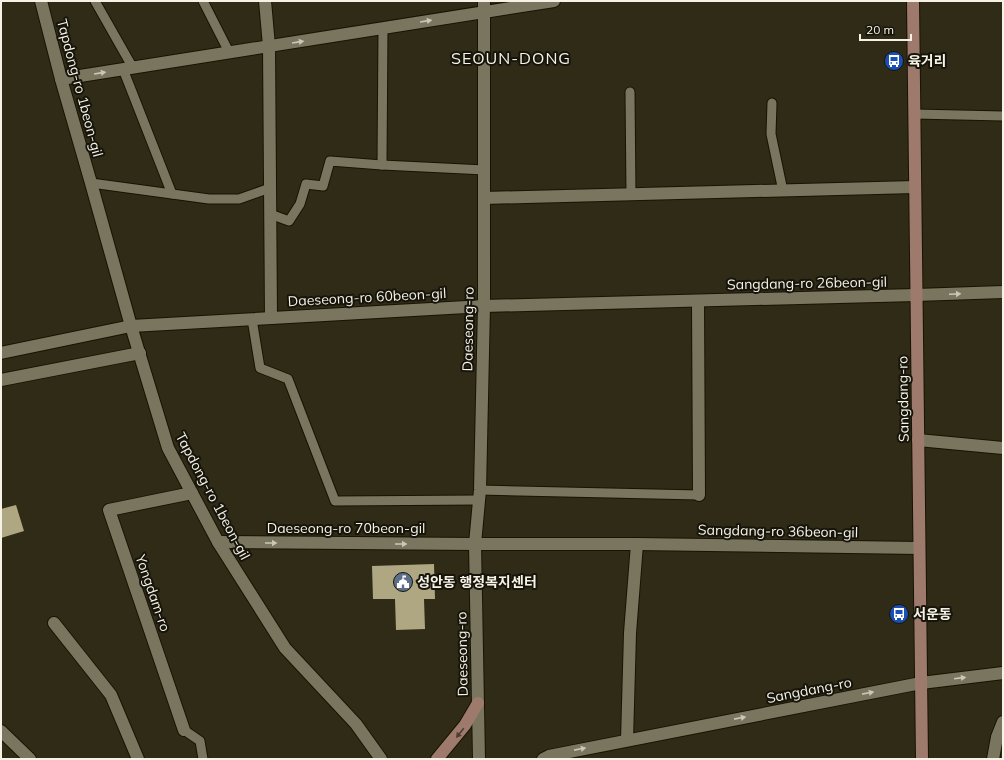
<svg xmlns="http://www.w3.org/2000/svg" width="1004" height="760" font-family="Mulish,'Noto Sans KR',sans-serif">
<rect width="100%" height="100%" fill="#302b17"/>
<g fill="#afa782">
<path d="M16 505 24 531 1 538V509Z"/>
<path d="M434 564 435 599H424L425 629 396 630 395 599H373L372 566Z"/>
</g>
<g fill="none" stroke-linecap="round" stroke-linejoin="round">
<defs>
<g id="lane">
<path d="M95 1 133 68"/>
<path d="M203 1 229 52"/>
<path d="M383 28 382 165 485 170"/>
<path d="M123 69 172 194"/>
<path d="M630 92 631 194"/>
<path d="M772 103 771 134 783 191"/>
<path d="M915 114 1003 116"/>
<path d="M91 183 209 199H239L270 188"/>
<path d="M270 214 289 221 300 204 306 184 323 186 330 161 382 165"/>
<path d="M252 319 260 368 288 379 335 501 479 500"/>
<path d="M480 490 699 495"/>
<path d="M184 730 200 741 203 759"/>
</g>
<g id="street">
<path d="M41 1 61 79 91 183 131 326 168 448 218 542 285 648 356 724 381 759"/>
<path d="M265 1 269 46 271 318"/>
<path d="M61 79 554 1"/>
<path d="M484 198 915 187"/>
<path d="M698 301 699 495"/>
<path d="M1 353 131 326 484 306 916 295 1003 292"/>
<path d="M1 380 140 353"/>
<path d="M918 440 1003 448"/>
<path d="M218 542 475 544H637L919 548"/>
<path d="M54 623 111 695 138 759"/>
<path d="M184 730 109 510 192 493"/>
<path d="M1 731 30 759"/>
<path d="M627 740 630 633 637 544"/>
<path d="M479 759 475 544 480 490 484 306V1"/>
<path d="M543 759 549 756 921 683 1003 673"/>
<path d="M993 759 997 737 1003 722"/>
</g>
<g id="secondary">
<path d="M913 1 922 759"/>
<path d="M437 759 465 725 478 703"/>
</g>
</defs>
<use href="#lane" stroke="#181402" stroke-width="11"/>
<use href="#street" stroke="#181402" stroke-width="14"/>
<use href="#secondary" stroke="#181402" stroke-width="14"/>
<use href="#lane" stroke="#7a755e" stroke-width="9"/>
<use href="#street" stroke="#7a755e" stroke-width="12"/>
<use href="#secondary" stroke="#9e7a6d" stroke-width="12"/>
</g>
<defs><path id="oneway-solid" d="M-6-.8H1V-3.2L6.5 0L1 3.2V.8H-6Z"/></defs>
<g fill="#cbc7b6">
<use href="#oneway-solid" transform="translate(426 21) rotate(-9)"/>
<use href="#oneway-solid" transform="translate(298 42) rotate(-9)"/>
<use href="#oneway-solid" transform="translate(100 73) rotate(-9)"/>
<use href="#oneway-solid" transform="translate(955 294) rotate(-2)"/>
<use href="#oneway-solid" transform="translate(271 543)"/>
<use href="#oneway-solid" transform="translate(401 544)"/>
<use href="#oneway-solid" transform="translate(960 678) rotate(-7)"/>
<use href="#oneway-solid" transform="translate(868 693) rotate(-11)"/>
<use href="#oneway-solid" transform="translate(740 718) rotate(-11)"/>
<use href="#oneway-solid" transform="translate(580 749) rotate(-11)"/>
</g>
<use fill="#4c3d32" href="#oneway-solid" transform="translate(460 733) rotate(129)"/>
<defs>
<symbol id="bus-disc" viewBox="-11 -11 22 22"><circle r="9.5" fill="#1a4fb4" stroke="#16140b"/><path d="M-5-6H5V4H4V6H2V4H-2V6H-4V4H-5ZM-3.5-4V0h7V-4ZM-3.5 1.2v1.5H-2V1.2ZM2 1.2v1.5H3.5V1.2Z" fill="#fff"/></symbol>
<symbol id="civic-disc" viewBox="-11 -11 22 22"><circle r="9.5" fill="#5c6f8a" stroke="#16140b"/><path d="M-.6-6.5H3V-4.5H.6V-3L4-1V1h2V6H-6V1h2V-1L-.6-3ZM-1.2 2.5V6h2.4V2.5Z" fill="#fff"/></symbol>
</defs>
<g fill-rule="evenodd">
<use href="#bus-disc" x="883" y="50" width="22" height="22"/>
<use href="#civic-disc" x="392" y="571" width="22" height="22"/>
<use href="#bus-disc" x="888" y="603" width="22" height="22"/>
</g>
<g text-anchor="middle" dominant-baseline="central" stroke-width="4" stroke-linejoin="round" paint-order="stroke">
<g font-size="14" font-weight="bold" fill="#f6f3e6" stroke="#16140b" text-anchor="start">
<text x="908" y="61">육거리</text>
<text x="417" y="582">성안동 행정복지센터</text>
<text x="913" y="614">서운동</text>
</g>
<g font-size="14" fill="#f6f3e6" stroke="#16140b">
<text transform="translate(80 88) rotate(75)">Tapdong-ro 1beon-gil</text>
<text transform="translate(807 283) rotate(-1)">Sangdang-ro 26beon-gil</text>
<text transform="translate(367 297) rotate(-3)">Daeseong-ro 60beon-gil</text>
<text transform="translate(468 329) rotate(-89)">Daeseong-ro</text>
<text transform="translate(903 399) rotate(-91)">Sangdang-ro</text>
<text transform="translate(213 496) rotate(62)">Tapdong-ro 1beon-gil</text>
<text x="346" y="528">Daeseong-ro 70beon-gil</text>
<text transform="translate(778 531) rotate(1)">Sangdang-ro 36beon-gil</text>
<text transform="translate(153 593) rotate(71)">Yongdam-ro</text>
<text transform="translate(462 654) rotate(-91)">Daeseong-ro</text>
<text transform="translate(809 690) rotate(-11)">Sangdang-ro</text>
</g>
<g font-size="16" letter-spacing="1" fill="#f6f3e6" stroke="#16140b">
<text x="511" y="58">SEOUN-DONG</text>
</g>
</g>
<rect width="1004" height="760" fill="none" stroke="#f6f3e6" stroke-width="4"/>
<path d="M860 34v6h51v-6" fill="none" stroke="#f6f3e6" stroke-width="2"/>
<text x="866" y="34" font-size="12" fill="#f6f3e6" stroke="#16140b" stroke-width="3" paint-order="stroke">20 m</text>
</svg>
